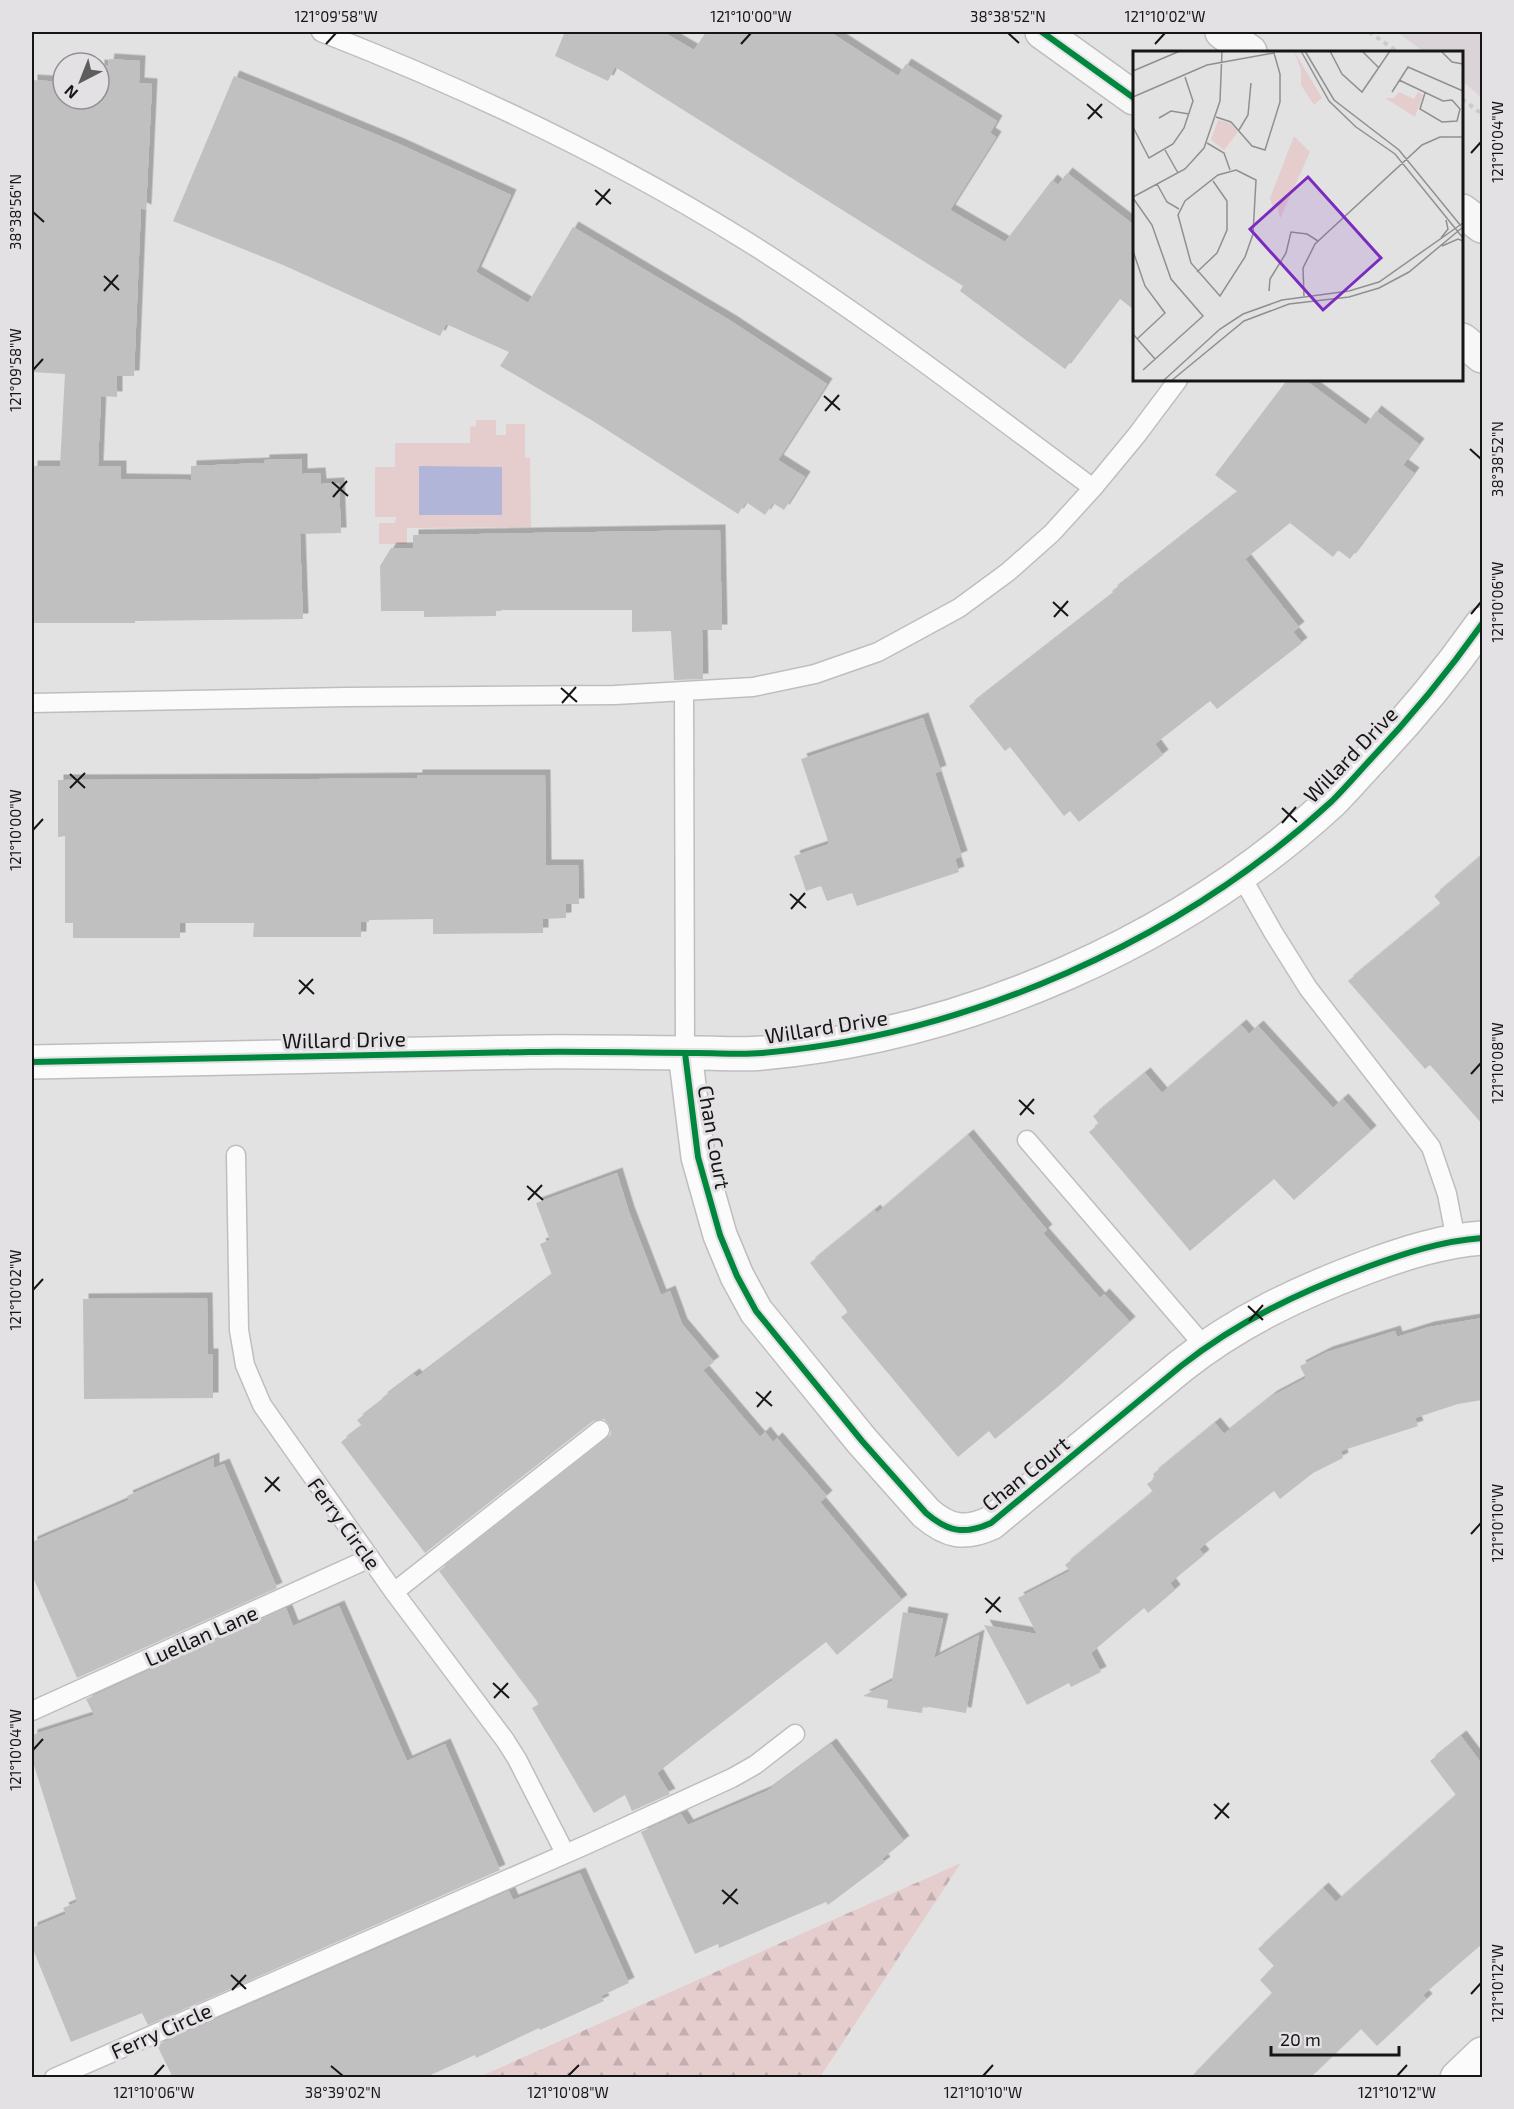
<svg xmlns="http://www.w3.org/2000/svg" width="1514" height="2109" font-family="'Exo 2',sans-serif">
<defs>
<pattern id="forest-firs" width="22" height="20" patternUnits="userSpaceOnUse" patternTransform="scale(1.5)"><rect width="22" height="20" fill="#e5cdce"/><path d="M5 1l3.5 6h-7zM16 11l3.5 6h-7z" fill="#c4afb0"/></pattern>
<filter id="shadow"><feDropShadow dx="5.5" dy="-5.5" stdDeviation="0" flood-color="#0004"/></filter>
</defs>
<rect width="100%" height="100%" fill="#e3e2e3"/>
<path fill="#dad4d9" d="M1397 32H1482V98L1462 81V52H1424Z"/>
<path fill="url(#forest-firs)" d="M961 1863 820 2077H479Z"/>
<path fill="#e5cdce" d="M476 420H496V435H506V424H525V457L530 458 531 527 407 528V544H379V523H395L396 517H375V467H395V443H470V427L476 426Z"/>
<path fill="#b1b5d8" d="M419 466 502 467V515H419Z"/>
<g fill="#c1c0c1" filter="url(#shadow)">
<path d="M559 32H663L694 50 706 32H830L898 76 906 64 997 121 990 133 996 137 950 210 1005 242 1052 180 1058 185 1067 173 1134 225V310L1119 298 1065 369 960 291 963 286 615 67 608 81 555 56 564 34Z"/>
<path d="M109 59 140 61 139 83 152 84 146 210 141 208 134 376H117V397L101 396 98 466H121V479L191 480V466L264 463V460L302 459V474L320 473 321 484 339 483 341 533 300 534 303 619 135 621V623H32V466H60L65 374 32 372V80L63 82V99H99V65L108 66Z"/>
<path d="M234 76 399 144 511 195 476 272 528 303 573 227 731 321 827 384 778 460 805 477 784 510 773 503 765 515 746 502 738 514 593 421 500 366 509 352 446 324 440 336 283 265 173 221Z"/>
<path d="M1287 380H1305L1366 425 1376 411 1419 444 1403 465 1414 473 1350 559 1338 550 1333 557 1290 523 1245 559 1299 627 1293 632 1302 643 1217 709 1210 701 1155 744 1163 755 1079 822 1070 811 1064 816 1010 747 1005 751 969 706 1114 593 1112 591 1238 492 1215 475Z"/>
<path d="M720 530 722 630H702L703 679 674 680 671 631 632 632V610H496V616L424 617V611H381L380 566 391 548H413V535Z"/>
<path d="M923 718 941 771 935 773 962 856 955 859 959 872 857 906 852 893 827 901 821 886 806 891 794 856 829 844 801 759Z"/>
<path d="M417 775H545L546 865H578L579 904H566V918L543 919V933L433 934V919L369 920V922H361V937H253L254 923H180V938H73V923H65V836L58 837V780L316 779 417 778Z"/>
<path d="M1482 855V1124L1430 1065 1425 1069 1348 981 1441 904 1434 896Z"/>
<path d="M1241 1025 1249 1034 1258 1026 1333 1108 1343 1099 1371 1131 1294 1200 1274 1179 1190 1251 1089 1132 1099 1124 1093 1116 1145 1073 1162 1093Z"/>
<path d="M968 1135 1047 1230 1043 1233 1100 1298 1104 1294 1130 1322 1059 1386 995 1439 989 1431 958 1457 841 1317 848 1312 810 1263 875 1210 877 1213Z"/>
<path d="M617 1173 629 1212 661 1295 670 1291 682 1324 714 1362 703 1370 760 1437 765 1432 773 1442 777 1438 827 1496 820 1502 902 1600 837 1655 826 1642 657 1773 670 1794 632 1811 625 1795 594 1813 532 1708 539 1704 439 1571 607 1439 611 1434 609 1424 604 1419 593 1421 425 1553 341 1442 362 1426 357 1420 383 1400 382 1398 414 1374 417 1377 552 1275 540 1244 550 1240 536 1203Z"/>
<path d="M207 1298 208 1354H213V1398L84 1399 83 1299Z"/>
<path d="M1482 1318V1400L1458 1404 1415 1418 1418 1426 1341 1451 1343 1458 1313 1473 1280 1499 1274 1491 1199 1549 1204 1555 1170 1583 1175 1590 1148 1613 1144 1608 1091 1653 1101 1672 1071 1687 1069 1683 1027 1705 984 1625 1037 1634 1018 1598 1070 1571 1065 1565 1153 1492 1147 1484 1155 1478 1153 1474 1215 1423 1224 1434 1272 1396 1306 1378 1300 1366 1327 1352 1395 1331 1397 1337 1429 1327Z"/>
<path d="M214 1458V1468L224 1464 277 1588 77 1678 32 1575V1542L129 1500 127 1496Z"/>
<path d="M339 1606 407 1761 445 1744 500 1870 148 2025 142 2013 71 2042 32 1947V1928L66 1914 63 1908 77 1902 32 1759V1735L94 1715 86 1699 286 1608 293 1626Z"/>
<path d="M903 1612 943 1619 934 1658 979 1635 966 1713 923 1706 922 1713 887 1708 888 1700 863 1696 892 1681Z"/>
<path d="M1461 1736 1482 1764V1944L1423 1995 1427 1999 1377 2046 1361 2029 1310 2078H1190L1272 1993 1260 1980 1274 1966 1258 1949 1323 1888 1336 1902 1456 1795 1430 1761Z"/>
<path d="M831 1744 904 1841 882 1859 885 1862 828 1905 826 1902 719 1948 718 1944 695 1954 641 1832 681 1814 688 1825 767 1791Z"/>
<path d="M580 1873 629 1983 601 1996 604 2001 540 2030 539 2028 476 2058 475 2055 424 2078H173L157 2045 509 1891 513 1900Z"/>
</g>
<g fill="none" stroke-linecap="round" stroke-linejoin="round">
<defs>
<g id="service">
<path d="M1093 488 1136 436 1178 380"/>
<path d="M684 692 685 1053"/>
<path d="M32 703 346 697 615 695 753 687 815 674 878 652 959 608 1008 572 1052 533 1093 488C978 403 865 315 743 239 609 156 467 89 321 32"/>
<path d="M1240 874 1273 932 1308 988 1431 1147 1447 1194 1456 1240"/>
<path d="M1027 1140 1205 1347"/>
<path d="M236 1155 239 1330 245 1365 262 1405 394 1592 505 1740 517 1759 565 1853"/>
<path d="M394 1592 600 1430"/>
<path d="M32 1711 370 1558"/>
<path d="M54 2078 588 1844 732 1778 755 1765 795 1734"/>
</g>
<g id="minor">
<path d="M685 1053 698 1157 720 1235 737 1276 756 1311 778 1338 862 1441 926 1513C948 1532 965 1535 991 1523L1181 1366C1238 1321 1300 1292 1367 1267 1405 1253 1442 1241 1482 1238"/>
<path d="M1457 2078 1482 2054"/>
</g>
<path id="tertiary" d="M32 1062C197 1059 363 1055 529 1052 585 1051 642 1053 698 1053 719 1053 741 1055 762 1053 968 1035 1180 941 1332 801 1345 788 1358 773 1370 760 1411 717 1448 672 1482 624"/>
<g id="secondary">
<path d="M1042 32 1134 98"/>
<path d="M1222 32 1250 52"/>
<path d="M1462 211 1482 226"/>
<path d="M1462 340 1482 356"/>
</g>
</defs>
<use href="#service" stroke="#bfbebf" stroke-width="21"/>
<use href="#minor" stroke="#bfbebf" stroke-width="36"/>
<use href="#tertiary" stroke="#bfbebf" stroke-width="36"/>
<use href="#secondary" stroke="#bfbebf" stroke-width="36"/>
<g stroke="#cbcbcb" stroke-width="4" stroke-dasharray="4.5 4.5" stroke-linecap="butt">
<path d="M1369 32 1398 52"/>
<path d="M1462 99 1482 114"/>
</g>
<use href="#service" stroke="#fbfbfb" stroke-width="18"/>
<use href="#minor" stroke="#fbfbfb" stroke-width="33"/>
<use href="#tertiary" stroke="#fbfbfb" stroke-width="33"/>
<use href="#secondary" stroke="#f7f7f8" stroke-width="33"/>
<defs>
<g id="cycleway">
<path d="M1042 32 1134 98"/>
<path d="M685 1053 698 1157 720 1235 737 1276 756 1311 778 1338 862 1441 926 1513C948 1532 965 1535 991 1523L1181 1366C1238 1321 1300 1292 1367 1267 1405 1253 1442 1241 1482 1238"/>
<path d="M32 1062C197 1059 363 1055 529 1052 585 1051 642 1053 698 1053 719 1053 741 1055 762 1053 968 1035 1180 941 1332 801 1345 788 1358 773 1370 760 1411 717 1448 672 1482 624"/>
</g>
</defs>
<use href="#cycleway" stroke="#e4e1e4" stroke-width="10"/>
<use href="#cycleway" stroke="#00873e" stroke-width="6"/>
</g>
<path fill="none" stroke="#171617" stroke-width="2" d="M1008 33 1019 43M326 44 336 33M741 44 751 33M1155 44 1165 33M1087 104 1102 118M1088 119 1102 104M1471 153 1481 142M595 190 611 204M596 205 610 189M33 212 44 222M104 276 119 290M104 291 118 275M33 370 43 359M824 396 840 410M825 411 839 395M1470 449 1481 459M332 482 348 496M333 497 347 481M1053 602 1068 616M1471 614 1481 602M1054 617 1068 601M561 688 577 702M562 703 576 687M70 774 85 788M70 788 85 773M1282 808 1297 822M1282 823 1296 807M33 830 43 819M790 894 806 908M791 909 805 893M299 980 314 994M299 994 313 979M1471 1074 1481 1063M1019 1100 1034 1114M1020 1115 1034 1099M527 1186 543 1200M528 1200 542 1185M33 1290 43 1279M1248 1306 1263 1320M1249 1321 1263 1305M756 1392 772 1406M757 1407 771 1391M265 1477 280 1491M265 1492 279 1477M1471 1534 1481 1523M985 1598 1001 1612M986 1613 1000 1597M493 1683 509 1698M494 1698 508 1683M33 1750 43 1739M1214 1804 1229 1818M1215 1819 1229 1803M722 1890 738 1904M723 1904 737 1889M231 1975 246 1989M232 1990 246 1975M1471 1994 1481 1983M331 2066 343 2076M154 2076 164 2065M568 2076 579 2065M983 2076 993 2065M1397 2076 1407 2065"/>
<g text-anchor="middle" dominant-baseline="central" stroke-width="6" stroke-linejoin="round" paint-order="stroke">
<g font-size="21" fill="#171617" stroke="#e4e1e4">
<text transform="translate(1350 754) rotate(-46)">Willard Drive</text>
<text transform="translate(826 1026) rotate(-9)">Willard Drive</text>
<text transform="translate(344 1039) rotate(-1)">Willard Drive</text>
<text transform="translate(715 1137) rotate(80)">Chan Court</text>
<text transform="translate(1025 1473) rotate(-39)">Chan Court</text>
<text transform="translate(345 1523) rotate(54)">Ferry Circle</text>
<text transform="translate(201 1635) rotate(-24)">Luellan Lane</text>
<text transform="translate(161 2030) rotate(-24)">Ferry Circle</text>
</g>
</g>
<g transform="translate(1133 51)">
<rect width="330" height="330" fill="#e3e2e3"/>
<path d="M161 0 189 47 181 54 168 34V19Z" fill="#e5cdce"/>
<path d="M161 85 177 101 147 168 144 154H139L137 147Z" fill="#e5cdce"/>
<path d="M266 41 281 48 285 41 290 44 282 66 252 47H261ZM85 69 97 72 105 81 91 99 78 89Z" fill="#e5cdce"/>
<path fill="none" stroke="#919091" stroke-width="1.5" d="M168 0 196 50 223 76 262 103 330 187M172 0 201 49 266 99 328 175M197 0 209 23 229 41 257 0M229 0 246 17M308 0 319 11 330 13M0 20 47 0M266 29 310 50 319 49M259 41 275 16 330 40M292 42 287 58 309 71 324 70 327 58 319 49M0 46 74 14 141 2 147 23V51L132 99 119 95 98 71 83 66M26 67 38 60 56 63M0 76 16 107 40 93 51 77 60 50 52 26M106 79 115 64 118 32M74 92 91 102 97 119M32 99 45 122M103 119 123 129 120 183 112 206 87 245 58 212 45 164 52 150 85 124ZM24 133 34 151 46 158M0 146 52 118 71 97 87 50 89 0M0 147 19 174 38 228 70 265 10 319M308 187 315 178 313 169M309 195 325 188 330 190M0 200 12 235 32 262 4 288M64 221 84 202 94 179V150L80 130M136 240 137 228 153 202 158 181 174 183 185 190M171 245 170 217 182 193 289 94 307 86H330M0 283 22 308M30 330 87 278 110 263 149 249 216 240 246 231 330 172M38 330 111 270 156 253 216 246 246 237 276 221 330 176"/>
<path fill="#7b2cbf" fill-opacity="0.15" stroke="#7b2cbf" stroke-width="3" d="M175 126 248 207 190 259 117 178Z"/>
<rect width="330" height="330" fill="none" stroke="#171617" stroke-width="3"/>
</g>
<rect width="1514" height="2109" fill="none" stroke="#e4e1e4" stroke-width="66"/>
<g transform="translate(81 81) rotate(222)"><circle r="28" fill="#e4e1e4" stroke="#929092" stroke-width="1.5"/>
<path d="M0-4.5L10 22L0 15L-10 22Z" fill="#5e5d5e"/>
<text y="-9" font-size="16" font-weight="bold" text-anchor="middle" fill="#171617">N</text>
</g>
<path d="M1271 2046v9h128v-9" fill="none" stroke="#171617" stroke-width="3"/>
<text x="1280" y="2046" font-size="18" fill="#171617" stroke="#e4e1e4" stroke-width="4.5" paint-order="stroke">20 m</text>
<rect x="33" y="33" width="1448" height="2043" fill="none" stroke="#171617" stroke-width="2"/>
<g font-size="15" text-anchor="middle" fill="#171617">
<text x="336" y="22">121°09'58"W</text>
<text x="751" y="22">121°10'00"W</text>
<text x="1008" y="22">38°38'52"N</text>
<text x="1165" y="22">121°10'02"W</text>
<text transform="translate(1498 142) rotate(-90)" y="5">121°10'04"W</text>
<text transform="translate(16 212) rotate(-90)" y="5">38°38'56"N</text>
<text transform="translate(16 370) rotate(-90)" y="5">121°09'58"W</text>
<text transform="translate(1498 459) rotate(-90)" y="5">38°38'52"N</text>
<text transform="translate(1498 602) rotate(-90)" y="5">121°10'06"W</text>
<text transform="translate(16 830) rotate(-90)" y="5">121°10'00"W</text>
<text transform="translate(1498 1063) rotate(-90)" y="5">121°10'08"W</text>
<text transform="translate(16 1290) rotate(-90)" y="5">121°10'02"W</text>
<text transform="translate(1498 1523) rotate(-90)" y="5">121°10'10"W</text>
<text transform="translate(16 1750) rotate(-90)" y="5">121°10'04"W</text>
<text transform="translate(1498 1983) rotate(-90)" y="5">121°10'12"W</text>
<text x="154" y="2098">121°10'06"W</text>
<text x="343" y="2098">38°39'02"N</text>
<text x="568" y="2098">121°10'08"W</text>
<text x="983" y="2098">121°10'10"W</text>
<text x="1397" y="2098">121°10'12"W</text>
</g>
</svg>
